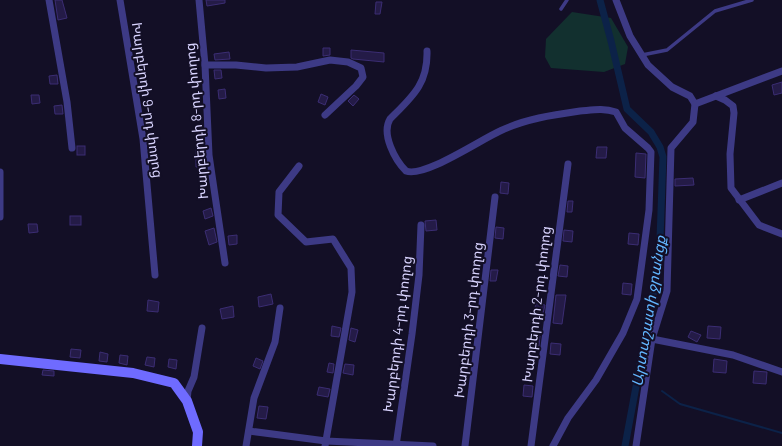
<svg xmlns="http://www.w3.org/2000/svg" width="782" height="446" font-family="Barlow,'Noto Sans Armenian',sans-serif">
<rect width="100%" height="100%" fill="#130f26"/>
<path fill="#12302f" d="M572 12 611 18 628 47 625 64 604 72 551 68 545 57 546 39Z"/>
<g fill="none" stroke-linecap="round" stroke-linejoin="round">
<path stroke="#0c2248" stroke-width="2" d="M662 391 680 404 782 433"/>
<path stroke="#0c2248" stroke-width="7" d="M600 0 611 41 627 109 651 132 660 147 663 157 660 239 656 279 625 446"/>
</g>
<g fill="#241b47" stroke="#3b2d73">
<path d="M55 0H62L67 18 58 20Z"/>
<path d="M206 0H225V3L207 6Z"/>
<path d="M376 2H382L380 14H375Z"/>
<path d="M323 48H330V55L323 56Z"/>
<path d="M351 50 384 53V62L353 59 351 58Z"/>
<path d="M229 52 230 59 215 60 214 54Z"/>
<path d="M214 70H221L222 78 215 79Z"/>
<path d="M57 75 58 84H50L49 76Z"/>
<path d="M782 82V93L774 95 772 85Z"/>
<path d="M225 89 226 98 219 99 218 90Z"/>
<path d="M321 94 328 97 325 105 318 102Z"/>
<path d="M31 95H39L40 103 32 104Z"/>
<path d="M354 95 359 99 353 106 348 101Z"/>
<path d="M62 105 63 114H55L54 106Z"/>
<rect x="77" y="146" width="8" height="9"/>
<path d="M597 147H607L606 158H596Z"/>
<path d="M196 148H204V166L196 167Z"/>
<path d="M636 153 646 154 645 178 635 177Z"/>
<path d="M693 178 694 185 675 186V179Z"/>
<path d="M501 182 509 183 508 194 500 193Z"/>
<path d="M568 201H573L572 212H567Z"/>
<path d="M211 208 213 216 205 219 203 211Z"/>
<rect x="70" y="216" width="11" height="9"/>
<path d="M436 220 437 230 426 231 425 221Z"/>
<path d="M28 224H37L38 232 29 233Z"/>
<path d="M496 227 504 228 503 239 495 238Z"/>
<path d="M214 228 217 242 209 245 205 231Z"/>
<path d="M564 230 573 231 572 242 563 241Z"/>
<path d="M629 233 639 234 638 245 628 244Z"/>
<path d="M237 235V244L229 245 228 236Z"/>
<path d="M560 265 568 266 567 277 558 276Z"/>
<path d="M491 270H498L496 281H490Z"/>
<path d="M623 283 632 284 631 295 622 294Z"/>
<path d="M271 294 273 304 259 307 258 297Z"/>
<path d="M556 295H566L562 324 553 323Z"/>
<path d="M148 300 159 302 158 312 147 311Z"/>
<path d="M536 303 545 305 543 314 534 313Z"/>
<path d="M233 306 234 317 222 319 220 309Z"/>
<path d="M332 326 341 328 339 337 331 336Z"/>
<path d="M708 326 721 327 720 339 707 338Z"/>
<path d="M351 328 358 330 355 342 349 340Z"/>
<path d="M691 331 701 335 697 342 688 337Z"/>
<path d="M533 335 540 336 539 346 531 344Z"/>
<path d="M551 343 561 344 560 355 550 354Z"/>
<path d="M71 349 81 350 80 358 70 357Z"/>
<path d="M100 352 108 354 107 362 99 361Z"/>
<path d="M120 355 128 356 127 365 119 363Z"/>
<path d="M147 357 155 358 154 367 145 365Z"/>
<path d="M256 358 263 361 260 369 253 366Z"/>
<path d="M169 359 177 360 176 369 168 367Z"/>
<path d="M714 359 727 361 726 373 713 372Z"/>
<path d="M329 363 334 364 333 373 327 372Z"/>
<path d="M345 364 354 365 353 375 343 373Z"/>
<path d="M43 370 54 371V376L42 375Z"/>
<path d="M754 371 767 372 766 384 753 383Z"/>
<path d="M524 385 533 386 532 397 523 396Z"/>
<path d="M319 387 330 389 328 397 317 395Z"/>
<path d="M259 406 268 407 266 419 257 418Z"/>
</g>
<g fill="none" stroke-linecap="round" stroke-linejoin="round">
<g stroke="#3d3a85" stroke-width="3.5">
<path d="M561 9 567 0"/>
<path d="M642 55 667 50 715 11 752 0"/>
</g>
<g stroke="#3d3a85" stroke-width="7">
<path d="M49 0 67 102 72 148"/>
<path d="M120 0 143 139 155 275"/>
<path d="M199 0 205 65 209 155 225 263"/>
<path d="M616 0 630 36 648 65 672 87 690 96 695 104 693 122 671 148 667 291 652 339 636 446"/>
<path d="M427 51C428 84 412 97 390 119 381 134 395 160 406 171 424 178 480 140 500 131 525 119 552 115 580 111 593 110 603 108 616 112L625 128 648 148 651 152 649 210 637 299 623 333 596 380 568 418 553 446"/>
<path d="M205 65H236L266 68 297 67 330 60 348 62 361 68 363 77 356 86 325 115"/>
<path d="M716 96 725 100 733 106 734 113 730 154 731 188 759 225 782 234"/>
<path d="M695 104 782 71"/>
<path d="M299 166 279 192 278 215 306 242 333 239 351 268 352 292 325 446"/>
<path d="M0 172V217"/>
<path d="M739 200 782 183"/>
<path d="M652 339 733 355 782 372"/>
<path d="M187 401 188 391 194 377 202 328"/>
<path d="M249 431 326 441 433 446"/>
<path d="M246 446 254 398 275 342 280 308"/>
<path d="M396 446 412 334 419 275 421 225"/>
<path d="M465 446 495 197"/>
<path d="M531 446 568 164"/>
</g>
<path stroke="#6f6bff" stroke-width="10" d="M0 359 133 373 174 383 187 401 198 432 197 446"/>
</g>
<g text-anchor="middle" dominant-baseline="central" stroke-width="4" stroke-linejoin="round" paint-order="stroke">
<g font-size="14" fill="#d9d4ff" stroke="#130f26">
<text transform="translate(148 100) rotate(82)">Խարբերդի 9-րդ փողոց</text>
<text transform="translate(196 121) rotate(-95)">Խարբերդի 8-րդ փողոց</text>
<text transform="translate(536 304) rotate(-83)">Խարբերդի 2-րդ փողոց</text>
<text transform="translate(468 320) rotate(-83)">Խարբերդի 3-րդ փողոց</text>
<text transform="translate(397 334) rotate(-83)">Խարբերդի 4-րդ փողոց</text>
</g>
<g font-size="15" font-style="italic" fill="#62b6ff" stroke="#130f26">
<text transform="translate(648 311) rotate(-81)">Արտաշատի ջրանցք</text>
</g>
</g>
</svg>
